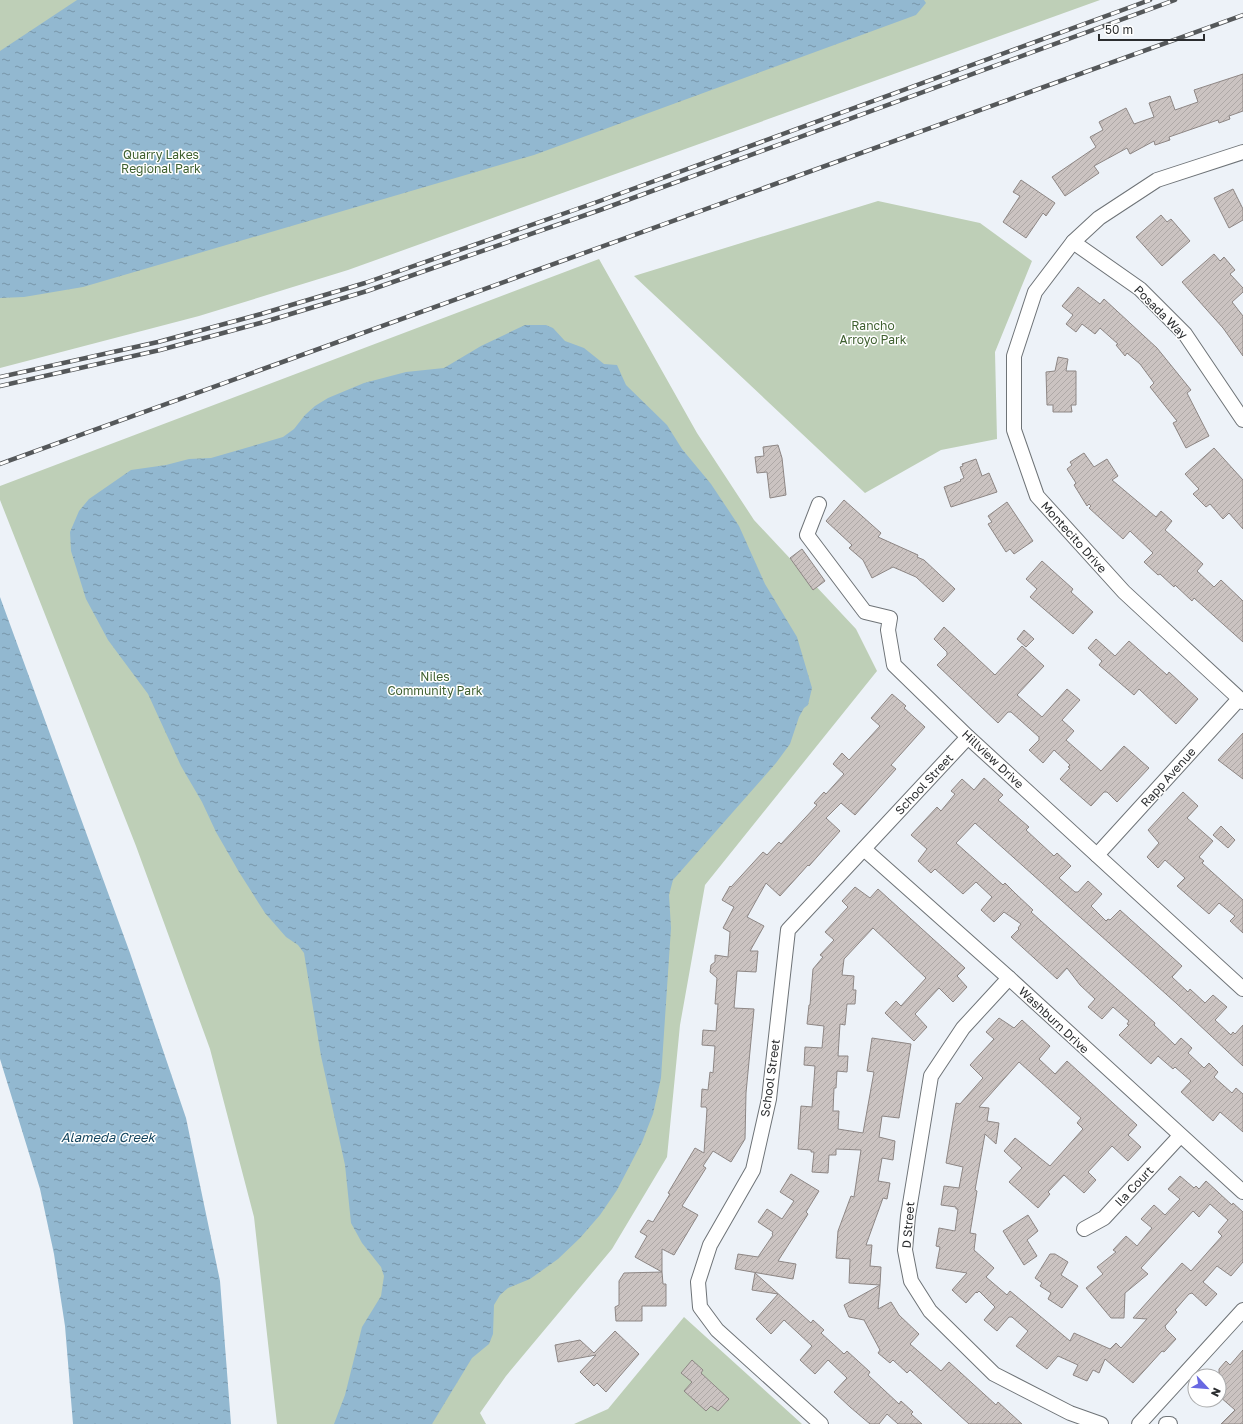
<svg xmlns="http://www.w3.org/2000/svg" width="1243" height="1424" font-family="'Golos Text',sans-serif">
<defs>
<pattern id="water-ripples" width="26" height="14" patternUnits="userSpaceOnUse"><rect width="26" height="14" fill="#92b8d0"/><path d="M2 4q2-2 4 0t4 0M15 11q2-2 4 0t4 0" fill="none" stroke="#7796a9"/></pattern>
<pattern id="building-hatch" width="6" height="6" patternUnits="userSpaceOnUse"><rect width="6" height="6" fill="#cbc3c1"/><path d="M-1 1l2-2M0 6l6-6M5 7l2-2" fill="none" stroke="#aea8a6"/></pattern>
</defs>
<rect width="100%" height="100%" fill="#edf2f8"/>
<g fill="#becfb7">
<path d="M0 0H1100L348 270 199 316 0 368Z"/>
<path d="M878 201 980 223 1032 261 995 352 997 439 941 450 865 493 634 276Z"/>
<path d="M599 259 697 433 754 520 856 629 877 671 705 885 680 1025 667 1157 612 1249 506 1376 480 1413 486 1424H277L254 1217 210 1049 136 846 0 500V486Z"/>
<path d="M684 1317 802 1424H574L608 1409Z"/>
</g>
<g fill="url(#water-ripples)">
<path d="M77 0H924L926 3 916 15 534 155 83 287 24 297 0 298V51Z"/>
<path d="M525 325H546L553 328 565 341 584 348 604 364 617 365 626 385 667 425 682 449 711 484 739 526 765 584 797 637 812 688 808 705 804 708 799 717 790 744 776 763 673 880 669 895 671 928 661 1078 653 1114 642 1142 617 1190 600 1215 580 1238 558 1259 530 1279 508 1288 500 1295 494 1305 493 1334 489 1344 472 1358 432 1424H334L345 1395 362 1327 381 1296 384 1276 381 1267 362 1243 351 1223 345 1165 321 1056 304 953 298 945 286 937 265 913 239 872 216 832 202 802 181 766 148 694 108 640 86 599 71 551 70 532 79 511 89 499 131 470 166 465 189 459 211 458 283 437 294 429 305 415 315 406 328 398 364 383 406 372 444 368 481 346Z"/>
<path d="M0 597 130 953 186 1118 220 1281 231 1424H73L65 1326 54 1254 40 1189 0 1059Z"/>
</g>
<g fill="url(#building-hatch)" stroke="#8d8684">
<path d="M1243 74V111L1229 116 1230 119 1219 123 1218 120 1169 137 1170 140 1155 145 1154 141 1130 154 1127 148 1094 166 1099 173 1065 196 1052 177 1096 147 1090 137 1103 130 1099 122 1126 108 1134 124 1154 117 1149 103 1170 96 1175 110 1198 102 1194 90Z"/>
<path d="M1021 180 1055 203 1046 216 1043 213 1026 238 1003 222 1020 196 1013 192Z"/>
<path d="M1233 189 1243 209V220L1229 228 1214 198Z"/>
<path d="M1161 215 1167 222 1171 219 1190 241 1162 266 1136 237Z"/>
<path d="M1214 254 1220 261 1224 257 1235 270 1230 274 1243 288V292L1232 302 1243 316V356L1223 328 1182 282Z"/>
<path d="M1078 287 1100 304 1104 299 1157 348 1191 390 1187 393 1209 436 1186 448 1173 423 1177 421 1150 387 1154 383 1140 364 1127 353 1125 356 1116 345 1118 344 1100 328 1095 334 1082 324 1076 332 1066 324 1073 315 1062 306Z"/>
<path d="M1058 357 1068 359 1066 371H1076V405H1071L1072 412H1053V405H1047L1046 372 1055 371Z"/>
<path d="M778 445 782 458 786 495 770 498 767 472 757 473 755 457 764 456 763 447Z"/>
<path d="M1214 448 1243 480V529L1229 513 1223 519 1210 504 1206 507 1193 494 1199 489 1185 474Z"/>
<path d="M1084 453 1094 467 1107 459 1118 476 1112 480 1156 517 1161 511 1172 521 1165 530 1203 564 1197 571 1214 587 1221 580 1243 601V642L1194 598 1192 601 1175 585 1174 587 1160 574 1158 575 1144 562 1153 553 1130 531 1123 539 1089 508 1091 506 1089 504 1087 506 1074 485 1076 483 1067 469 1072 465 1070 462Z"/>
<path d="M976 459 982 476 989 473 997 492 951 507 944 487 961 481 960 480 964 478 960 467 963 466 962 464Z"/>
<path d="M844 500 881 533 878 537 918 555 917 557 924 560 955 589 943 602 916 577 893 567 872 578 863 560 849 548 852 545 826 521Z"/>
<path d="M1007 502 1033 541 1014 554 1010 549 1006 552 988 524 992 522 988 516Z"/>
<path d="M802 549 825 581 813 590 790 558Z"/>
<path d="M1042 561 1073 589 1071 592 1093 612 1073 634 1030 597 1037 589 1026 579Z"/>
<path d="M944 627 995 675 1022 646 1044 666 1017 695 1042 717 1067 689 1080 700 1062 720 1074 731 1066 740 1101 771 1124 746 1149 768 1117 802 1107 792H1104L1091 806 1060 779 1070 768 1068 767 1070 765 1054 750 1043 763 1029 750 1039 740V737L1011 712H1008L998 723 937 665 947 655V652L934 639Z"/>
<path d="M1024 630 1034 639 1026 647 1017 639Z"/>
<path d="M1096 639 1115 656 1129 641 1167 675 1169 672 1198 699 1176 724 1139 689 1134 695 1099 665 1102 661 1088 648Z"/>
<path d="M892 694 906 706 904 708 925 727 891 765 896 769 855 815 841 803 826 818 840 831 809 866 808 865 780 896 766 883 747 917 764 926 750 951H758L756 972 737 971 734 1008 754 1009 746 1093 745 1139 731 1162 713 1151 703 1166 706 1168 682 1206 698 1215 674 1255 662 1249V1272L635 1257 647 1236 640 1232 648 1220 653 1222 670 1194 668 1193 695 1148 704 1153 707 1109 706 1107H701L702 1089 708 1090 710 1072 713 1073 715 1046 702 1045 703 1030 716 1031 718 1004H715L717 978 710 972 711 965 715 962V955L728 957 730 932 723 928 734 907 722 900 730 886 731 887 763 852 767 855 779 842 781 844 817 805 814 803 824 792 826 794 844 774 833 764 842 753 849 760 880 726 871 718Z"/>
<path d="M1243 733V779L1218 760Z"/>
<path d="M984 778 1003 795 998 800 1029 827 1026 830 1054 856 1057 853 1071 866 1059 878 1075 892H1078L1088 881 1102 894 1091 906 1106 921 1108 919 1110 920 1120 910 1182 966 1172 977 1188 992 1190 989 1205 1003 1213 995 1227 1007 1215 1020 1231 1035 1233 1032 1235 1034 1243 1025V1066L1176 1003 975 823 956 843 1003 885 1005 883 1016 894 1033 910 1031 912 1155 1023 1154 1025 1175 1045 1181 1038 1192 1048 1188 1053 1204 1068 1209 1063 1218 1072 1214 1077 1232 1093 1236 1088 1243 1094V1132L1220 1112 1213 1121 1181 1092 1191 1081 1175 1067 1173 1069 1158 1056 1151 1064 1119 1035 1129 1025 1127 1024 1129 1021 1113 1007 1102 1019 1088 1007 1095 999 1080 985 1067 968 1057 979 1011 937 1019 929 1018 928 1021 924 1004 912 994 922 981 910 992 897 976 882 963 894 935 869 931 873 918 861 927 849 911 835 937 807 941 811 955 794 951 791 962 779 974 790Z"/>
<path d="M1183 792 1198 806 1187 818 1213 841 1199 857 1204 861 1202 863 1243 900V933L1230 921 1235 916 1219 903 1209 914 1177 886 1185 878 1165 860 1158 868 1147 857 1159 843 1148 830Z"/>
<path d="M1221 826 1235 840 1228 848 1213 835Z"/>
<path d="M855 887 870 898 878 889 965 968 957 976 967 987 953 1002 939 988 915 1014 927 1027 914 1041 885 1013 896 1001 901 1006 926 978 873 928 844 959 842 975 854 976 853 990H856L855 1004H847L845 1025 840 1024 838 1056H848L847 1072 837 1071 836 1088H834L833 1111H839L838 1129 863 1133 874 1072 867 1071 872 1038 911 1044 899 1118 882 1116 879 1137 895 1141 893 1160 882 1158 878 1181 890 1183 887 1199 883 1198 866 1245H872L870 1266 881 1267 880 1285 849 1283 850 1259 836 1258 838 1231 851 1196 854 1197 861 1150 836 1149V1155H829L828 1173 812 1172 814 1152H811V1150L798 1149 801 1106 812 1107 815 1066 804 1065 805 1047 822 1048 824 1026 807 1024 809 1005H810L813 969 823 957 820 955 834 940 825 932 848 907 842 901Z"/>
<path d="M999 1018 1014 1028 1022 1020 1034 1031 1050 1046 1039 1059 1055 1074 1067 1061 1137 1125 1128 1135 1141 1147 1128 1161 1112 1146 1088 1172 1096 1180 1084 1193 1064 1175 1048 1192 1050 1194 1038 1208 1009 1182 1022 1168 1004 1151 1015 1138 1050 1166 1083 1129 1077 1123 1081 1118 1019 1062 979 1107 989 1108 987 1121 999 1123 996 1144 985 1134 975 1190 977 1191 970 1233 976 1234 974 1250 994 1268 986 1277 1007 1295 1010 1291 1070 1341 1074 1333 1110 1349 1116 1343 1121 1348 1147 1319 1133 1318 1182 1263 1191 1271 1222 1236 1218 1232 1228 1220 1210 1204 1199 1217 1193 1211 1141 1268 1148 1274 1125 1293 1124 1318H1111L1086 1288 1103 1274 1097 1267 1116 1252 1113 1250 1126 1236 1137 1246 1152 1228 1141 1219 1154 1205 1165 1215 1180 1199 1168 1189 1180 1176 1194 1188 1196 1186 1199 1189 1206 1181 1232 1205 1233 1203 1243 1212V1262L1231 1276 1217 1266 1203 1282 1217 1294 1206 1306 1192 1293 1189 1294 1175 1310 1177 1312 1165 1326 1166 1329 1176 1339 1164 1352 1162 1351 1133 1383 1105 1359 1099 1373 1093 1370 1087 1381 1073 1375 1078 1365 1058 1356 1047 1369 1016 1346 1028 1331 1012 1317H1009L997 1331 984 1320 995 1307 979 1291 977 1293 976 1292 966 1303 952 1290 967 1273 936 1268 940 1247 936 1246 939 1228 955 1231 958 1209H956V1207L941 1205 944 1186 959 1188 963 1167 946 1163 956 1103 960 1104 983 1078 970 1065 994 1039 986 1032Z"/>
<path d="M791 1174 819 1191 806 1212 808 1214 778 1261 796 1264 793 1279 735 1269 738 1254 758 1257 773 1235 772 1234 773 1232 758 1222 767 1209 782 1219 794 1201 780 1192Z"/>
<path d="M1028 1215 1038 1231 1027 1240 1037 1256 1024 1265 1003 1231Z"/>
<path d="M1050 1254H1055L1068 1262 1061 1275 1078 1286 1062 1308 1048 1299 1051 1293 1040 1286 1042 1283 1035 1278Z"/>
<path d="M662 1272 663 1284H666V1306H642V1321H616L615 1307 619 1305V1281L624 1273Z"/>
<path d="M755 1273 811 1323 813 1320 824 1330 821 1333 844 1354 847 1351 870 1372 868 1375 899 1404 901 1401 913 1412 911 1414 922 1424H898L887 1414 879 1424H870L850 1407 834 1392 847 1378 828 1360 815 1374 800 1360 812 1346 784 1320 771 1334 756 1319 778 1294 752 1290Z"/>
<path d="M880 1285 878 1309 891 1302 899 1315 919 1334 910 1344 941 1371 949 1362 996 1405 998 1402 1022 1424H969L910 1370 907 1373 893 1360 890 1363 878 1353 880 1350 864 1320 849 1317 844 1305Z"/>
<path d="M615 1331 639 1354 606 1392 597 1383 594 1386 580 1372 596 1355 558 1362 555 1345 580 1340 594 1353Z"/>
<path d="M1243 1350V1424H1221L1235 1410 1219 1396V1369L1226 1361 1230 1365Z"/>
<path d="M692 1360 703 1370 701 1373 729 1399 718 1411 711 1406 706 1411 684 1391 692 1382 681 1373Z"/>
</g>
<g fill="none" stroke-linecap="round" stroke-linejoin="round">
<defs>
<g id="minor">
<path d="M1243 152 1157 180 1099 218 1073 242 1035 292 1014 356V430L1037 496 1124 592 1243 702"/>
<path d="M1073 242 1140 289 1185 334 1243 420"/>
<path d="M819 504 807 535 865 612 890 618 888 630 894 665 968 737 1243 989"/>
<path d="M864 849 1009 978 1243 1192"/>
<path d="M1097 855 1239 699"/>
<path d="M1009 978 963 1028 931 1076 908 1216 905 1250 911 1281 930 1311 994 1374 1070 1413 1101 1424"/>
<path d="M1084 1229 1104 1218 1180 1136"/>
<path d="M821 1424 717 1330 700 1307 698 1282 710 1245 753 1170 769 1099 788 930 968 737"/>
<path d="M1139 1424 1243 1310"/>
<path d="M1166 1424H1170"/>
</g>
</defs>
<use href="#minor" stroke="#6e7377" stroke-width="16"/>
<use href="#minor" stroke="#fff" stroke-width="14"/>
<defs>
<g id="rail">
<path d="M0 377 158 342 261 314 365 283 597 202 1150 0"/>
<path d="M0 386 160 350 264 322 367 291 600 210 1175 0"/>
<path d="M0 464 1243 15"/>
</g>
</defs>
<use href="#rail" stroke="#55585a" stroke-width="4.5"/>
<use href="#rail" stroke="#fff" stroke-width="3" stroke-dasharray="9" stroke-linecap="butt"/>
</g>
<g text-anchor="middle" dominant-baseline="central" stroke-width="3" stroke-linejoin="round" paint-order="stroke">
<g font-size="12" fill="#3f6030" stroke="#fff">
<text x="161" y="154">Quarry Lakes<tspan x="161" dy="14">Regional Park</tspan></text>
<text x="873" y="325">Rancho<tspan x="873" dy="14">Arroyo Park</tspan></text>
<text x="435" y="676">Niles<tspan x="435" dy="14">Community Park</tspan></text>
</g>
<g font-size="12" fill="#2b2d2f" stroke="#fff">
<text transform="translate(1161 312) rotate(45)">Posada Way</text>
<text transform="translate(1074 537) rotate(48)">Montecito Drive</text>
<text transform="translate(993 759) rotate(43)">Hillview Drive</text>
<text transform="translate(1168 777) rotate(-48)">Rapp Avenue</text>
<text transform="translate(924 784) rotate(-47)">School Street</text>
<text transform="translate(1054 1020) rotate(43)">Washburn Drive</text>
<text transform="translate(770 1078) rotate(-82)">School Street</text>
<text transform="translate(1134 1186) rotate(-47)">Ila Court</text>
<text transform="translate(908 1225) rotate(-85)">D Street</text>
</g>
<g font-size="13" font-style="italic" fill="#14455e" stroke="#fff">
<text x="108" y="1137">Alameda Creek</text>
</g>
</g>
<g transform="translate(1207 1388) rotate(116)"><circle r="19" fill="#ffffff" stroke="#aaabac"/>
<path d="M0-3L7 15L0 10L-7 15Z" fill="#6868e2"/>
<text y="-6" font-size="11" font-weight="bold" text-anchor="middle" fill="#2b2d2f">N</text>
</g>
<path d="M1099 34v6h105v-6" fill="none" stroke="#2b2d2f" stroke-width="2"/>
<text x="1105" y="34" font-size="12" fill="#2b2d2f" stroke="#ffffff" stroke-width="3" paint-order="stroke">50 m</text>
</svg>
